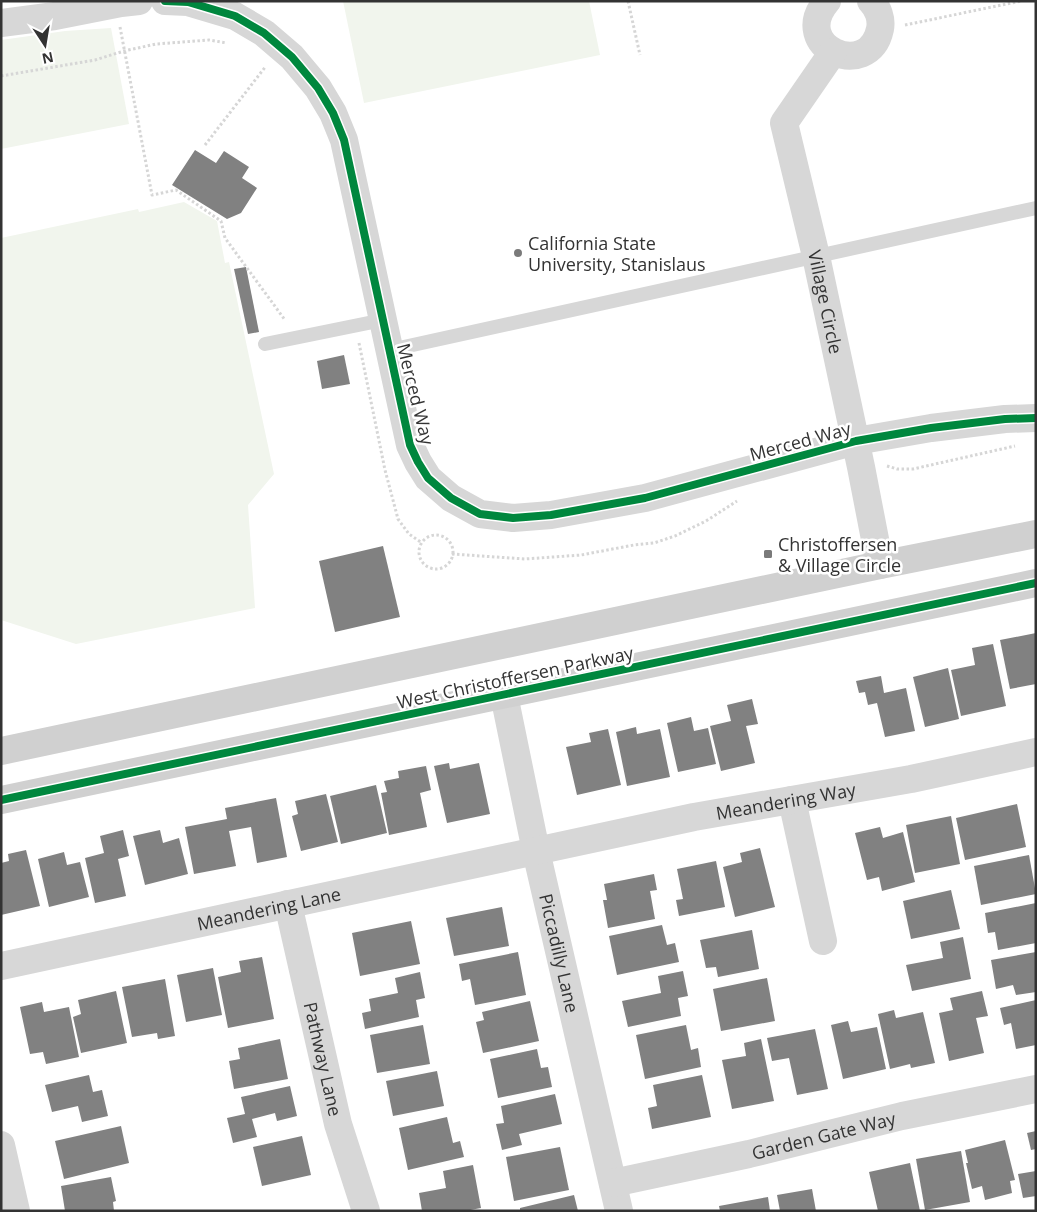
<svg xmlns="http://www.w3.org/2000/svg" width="1037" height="1212" font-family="'Open Sans',sans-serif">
<rect width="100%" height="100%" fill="#fff"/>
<g fill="#f1f5ed">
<path d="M343 1H589L600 55 364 103Z"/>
<path d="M111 28 129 124 1 149V40L65 31Z"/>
<path d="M184 202 217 221 225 263 229 262 274 474 248 505 255 608 76 644 1 620V238L138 209 139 212Z"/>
</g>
<g fill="#818181">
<path d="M195 150 216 163 224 151 249 167 242 178 257 188 241 213 227 219 172 185Z"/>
<path d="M246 267 259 332 248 334 234 269Z"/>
<path d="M344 355 350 384 322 389 317 361Z"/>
<path d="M383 546 400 617 335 632 319 561Z"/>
<path d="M1036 633V684L1010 689 1000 640Z"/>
<path d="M993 644 1006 706 961 716 951 670 975 665 972 648Z"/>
<path d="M948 668 959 719 925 727 913 677Z"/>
<path d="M881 676 884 693 906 688 915 731 885 737 877 703 868 705 865 692 859 693 856 681Z"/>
<path d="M752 699 758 724 746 726 755 763 721 771 710 726 731 721 727 705Z"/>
<path d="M691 717 694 731 708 728 716 764 678 772 667 723Z"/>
<path d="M636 727 637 734 660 729 670 777 627 786 616 732Z"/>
<path d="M608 729 621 785 577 795 566 747 591 742 589 733Z"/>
<path d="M449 763 450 769 479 763 490 814 447 823 434 766Z"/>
<path d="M426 766 431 790 420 793 427 827 389 835 381 793 387 792 384 781 399 778 398 771Z"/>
<path d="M376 785 387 833 341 844 330 796Z"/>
<path d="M326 794 338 842 301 851 292 816 298 814 295 801Z"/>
<path d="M276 798 287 857 257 863 251 827 229 831 236 866 194 874 185 827 227 819 225 808Z"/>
<path d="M1017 804 1026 847 965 860 956 818Z"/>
<path d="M951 816 960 864 915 873 906 825Z"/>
<path d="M880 827 883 838 903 832 915 882 882 891 879 877 867 880 855 833Z"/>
<path d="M123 830 129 856 118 859 126 896 95 903 85 858 104 853 100 836Z"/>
<path d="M160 830 163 843 179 838 188 874 145 885 133 836Z"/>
<path d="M760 848 775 907 735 917 723 867 742 862 740 853Z"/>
<path d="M26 850 40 906 1 915V863L9 861 8 854Z"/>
<path d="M64 852 67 865 80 862 89 897 49 907 38 859Z"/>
<path d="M1029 855 1036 894 981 905 974 866Z"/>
<path d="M716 861 725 907 679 916 676 900 683 899 677 869Z"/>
<path d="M654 874 657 890 650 891 655 919 608 928 603 900H607L604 884Z"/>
<path d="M951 890 960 929 911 939 903 901Z"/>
<path d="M1036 903V943L998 950 995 932 988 933 985 913Z"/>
<path d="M502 907 509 946 454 956 446 918Z"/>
<path d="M411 921 420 964 360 976 352 933Z"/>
<path d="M662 925 667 945 675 943 679 962 617 975 609 936Z"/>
<path d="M752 930 759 969 718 977 716 967 706 968 700 940Z"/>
<path d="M963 937 971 979 912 991 906 965 943 958 940 942Z"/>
<path d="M518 952 526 995 475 1005 470 979 462 981 459 964Z"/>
<path d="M1036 952V992L1016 995 1013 985 996 989 991 960Z"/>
<path d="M262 957 274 1019 228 1028 218 977 241 972 239 961Z"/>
<path d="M213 968 222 1015 186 1022 177 975Z"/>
<path d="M683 971 688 996 678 998 681 1016 628 1027 622 1001 661 993 658 976Z"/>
<path d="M420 972 425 998 416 1000 419 1017 365 1029 362 1013 371 1011 369 999 398 993 395 978Z"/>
<path d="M767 978 775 1021 721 1031 713 989Z"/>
<path d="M165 979 175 1036 158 1039 157 1033 132 1037 122 987Z"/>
<path d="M116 991 127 1043 81 1053 73 1017 81 1014 78 1000Z"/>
<path d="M982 991 988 1016 976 1018 984 1053 949 1061 939 1013 953 1010 950 998Z"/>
<path d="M1036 1000V1045L1016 1049 1011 1023 1004 1025 1000 1008Z"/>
<path d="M530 1001 539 1041 483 1053 476 1022 484 1020 482 1012Z"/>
<path d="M42 1002 44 1012 69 1007 79 1057 46 1064 43 1052 30 1054 20 1007Z"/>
<path d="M894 1010 896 1018 923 1012 935 1063 911 1068 910 1064 890 1069 878 1014Z"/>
<path d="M848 1021 851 1032 877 1027 886 1069 843 1079 831 1025Z"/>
<path d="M423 1025 430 1064 377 1073 370 1035Z"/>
<path d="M686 1025 691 1050 698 1048 701 1067 645 1079 636 1035Z"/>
<path d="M815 1029 828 1089 797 1095 789 1058 772 1061 767 1038Z"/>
<path d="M280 1039 288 1079 234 1089 229 1061 240 1059 238 1048Z"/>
<path d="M761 1039 774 1101 732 1109 722 1060 746 1056 744 1043Z"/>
<path d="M537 1049 541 1068 548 1067 552 1087 498 1098 490 1059Z"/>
<path d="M437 1071 444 1106 393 1116 386 1081Z"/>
<path d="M89 1075 93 1092 102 1090 108 1116 82 1122 78 1106 52 1112 45 1085Z"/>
<path d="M702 1075 711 1117 652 1129 648 1108 657 1106 653 1085Z"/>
<path d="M290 1086 297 1116 277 1121 275 1113 252 1119 257 1137 233 1143 227 1118 245 1114 241 1097Z"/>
<path d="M555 1094 562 1124 519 1134 522 1145 502 1150 496 1124 504 1123 501 1106Z"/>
<path d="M447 1117 453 1143 460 1141 464 1157 408 1170 399 1128Z"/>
<path d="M121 1126 129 1163 64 1179 55 1141Z"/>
<path d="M1036 1131V1149L1031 1150 1027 1133Z"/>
<path d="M302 1136 311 1175 262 1186 253 1147Z"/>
<path d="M1005 1140 1015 1180 1010 1181 1012 1193 985 1200 982 1186 972 1189 966 1163H968L965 1150Z"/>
<path d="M560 1147 569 1190 514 1201 506 1157Z"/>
<path d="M961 1151 970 1202 925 1210 916 1159Z"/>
<path d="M910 1163 920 1211H878L869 1172Z"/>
<path d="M473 1165 481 1208 465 1211H422L419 1193 446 1188 443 1171Z"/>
<path d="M1036 1171V1196L1023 1198 1018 1174Z"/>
<path d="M111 1177 116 1201 113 1202 114 1211H65L61 1186Z"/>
<path d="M812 1189 816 1211H780L777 1195Z"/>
<path d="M574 1195 578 1211H520V1208Z"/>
<path d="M768 1197 770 1211H720L719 1206Z"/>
</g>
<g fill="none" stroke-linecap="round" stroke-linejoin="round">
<g stroke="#d6d6d6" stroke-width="3" stroke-dasharray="2.5 2.5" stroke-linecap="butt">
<path d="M628 1 640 55"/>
<path d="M905 25 1021 1"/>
<path d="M120 27 152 195 176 190 221 221 225 238 285 320"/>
<path d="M1 76 95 60 124 51 156 44 209 40 227 43"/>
<path d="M205 145 266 66"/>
<path d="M359 343 385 470 398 519 409 534 422 543"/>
<path d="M887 466 897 469H913L1015 446"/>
<circle cx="436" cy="552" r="17"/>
<path d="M452 554 525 559 581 555 634 545 654 543 675 536 706 521 737 501"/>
</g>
<g stroke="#d7d7d7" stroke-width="14">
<path d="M265 344 383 320"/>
<path d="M390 350 1036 208"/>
</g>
<g stroke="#d7d7d7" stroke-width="28">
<path d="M165 1 188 2 235 16 264 33 292 57 318 88 333 113 344 140 410 445 418 462 428 478 451 498 480 514 513 518 551 515 645 498 856 441 931 428 1005 419 1036 418"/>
<path d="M827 1C788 47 869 82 880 29 882 19 878 8 871 1"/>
<path d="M1 23 55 16 121 3 139 1"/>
<path id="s1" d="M833 52 784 123 816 256 861 467 880 565"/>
<path id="s2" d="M504 695 536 851 619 1211"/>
<path d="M792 800 823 941"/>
<path id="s3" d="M288 904 338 1124 366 1211"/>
<path id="s4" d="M1 966 694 817 911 779 1036 752"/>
<path d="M1 1145 16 1211"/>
<path id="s5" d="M613 1183 749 1154 902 1116 1036 1089"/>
</g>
<g stroke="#d0d0d0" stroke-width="28">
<path d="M1 751 880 565 1036 534"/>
<path d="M1 800 1036 583"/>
</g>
<defs>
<g id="cycleway">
<path d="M165 1 188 2 235 16 264 33 292 57 318 88 333 113 344 140 410 445 418 462 428 478 451 498 480 514 513 518 551 515 645 498 856 441 931 428 1005 419 1036 418"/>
<path d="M1 800 1036 583"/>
</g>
</defs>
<use href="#cycleway" stroke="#fff" stroke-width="11"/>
<use href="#cycleway" stroke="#00873e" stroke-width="8"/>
</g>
<g fill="#7a7a7a" stroke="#fff" stroke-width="2">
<circle cx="518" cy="253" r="5"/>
<rect x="763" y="549" width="10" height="10" rx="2.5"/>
</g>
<g text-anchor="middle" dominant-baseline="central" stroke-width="5" stroke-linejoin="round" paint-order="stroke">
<g font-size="18" fill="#333" stroke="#fff" text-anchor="start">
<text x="528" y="243">California State<tspan x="528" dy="21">University, Stanislaus</tspan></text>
<text x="778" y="544">Christoffersen<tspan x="778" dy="21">&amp; Village Circle</tspan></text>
</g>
<g font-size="18" fill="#333" stroke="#fff">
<text stroke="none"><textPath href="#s1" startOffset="270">Village Circle</textPath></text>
<text transform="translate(416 394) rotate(76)">Merced Way</text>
<text transform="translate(800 441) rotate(-15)">Merced Way</text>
<text transform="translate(515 677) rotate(-12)">West Christoffersen Parkway</text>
<text stroke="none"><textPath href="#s4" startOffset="802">Meandering Way</textPath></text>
<text stroke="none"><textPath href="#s4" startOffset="274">Meandering Lane</textPath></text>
<text stroke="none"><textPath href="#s2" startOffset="264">Piccadilly Lane</textPath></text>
<text stroke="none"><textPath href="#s3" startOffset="159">Pathway Lane</textPath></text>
<text stroke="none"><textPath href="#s5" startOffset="216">Garden Gate Way</textPath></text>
</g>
</g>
<rect width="1037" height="1212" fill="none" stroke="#333333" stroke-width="5"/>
<g transform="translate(45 45) rotate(168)" stroke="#ffffff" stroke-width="4" paint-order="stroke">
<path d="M0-4L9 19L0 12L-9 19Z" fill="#333333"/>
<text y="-8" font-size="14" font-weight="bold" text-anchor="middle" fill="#333333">N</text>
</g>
</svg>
